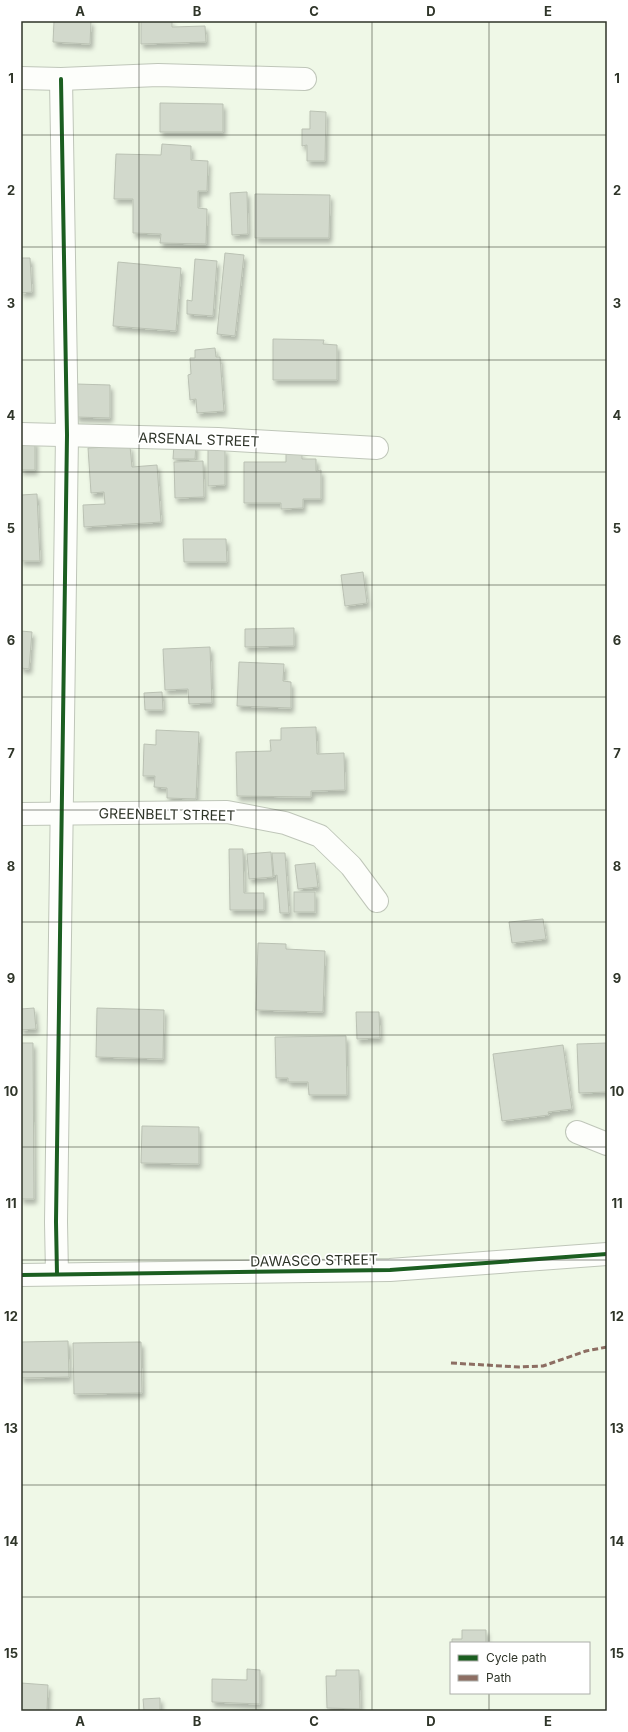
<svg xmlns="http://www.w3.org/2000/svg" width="628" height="1732" font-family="Inter,sans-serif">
<defs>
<filter id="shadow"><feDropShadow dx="2.5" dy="4.5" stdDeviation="2" flood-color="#0004"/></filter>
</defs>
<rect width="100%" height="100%" fill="#eff8e7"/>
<g fill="#d2d9cc" stroke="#bac1b3" filter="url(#shadow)">
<path d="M54 21H91L90 44 53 42Z"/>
<path d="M141 21H172V27L205 26 206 42 141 44Z"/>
<path d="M160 103 223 104V132H160Z"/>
<path d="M310 111 326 112 325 161H307V145L302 146V129H310Z"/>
<path d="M162 144 191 146V160L208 161 207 191H198V208L207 209 206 244 160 243 161 234 133 233V199H114L116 154 161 155Z"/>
<path d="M247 192 248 234 232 235 230 193Z"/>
<path d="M255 194 330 195 329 238H255Z"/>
<path d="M225 253 244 255 235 336 217 334Z"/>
<path d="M21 258H30L32 292 21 293Z"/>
<path d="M195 259 217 261 213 316 187 314V300L192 301Z"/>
<path d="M118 262 181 268 176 331 113 326Z"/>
<path d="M273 339 324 340 323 344 337 345V380H273Z"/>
<path d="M215 348 216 357H220L224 411 197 413 196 399 190 400 188 375 191 374 190 358H195V350Z"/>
<path d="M76 384 110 385V418L76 417Z"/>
<path d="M21 440 35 441V470H21Z"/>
<path d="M174 444H196L195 459H173Z"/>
<path d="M130 446 132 467 157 465 161 522 84 527 83 505 105 504 104 492 91 493 88 448Z"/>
<path d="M208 449H225V485L208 486Z"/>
<path d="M286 453H302V459H316V471L321 470V499H303V508L281 509V503H244V462H286Z"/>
<path d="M203 461 204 497 175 498 174 462Z"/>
<path d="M37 494 40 561H21V495Z"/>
<path d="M183 539H226L227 562H184Z"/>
<path d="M363 572 367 603 345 606 341 575Z"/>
<path d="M294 628V646L245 647V629Z"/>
<path d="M21 631 32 632 29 669 21 668Z"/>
<path d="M210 647 212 703 189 704 188 689 165 690 163 649Z"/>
<path d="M239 662 284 664 283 681 291 682V708L237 706Z"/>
<path d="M162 692 163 710H145L144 693Z"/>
<path d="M316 727 317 754 344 753 345 790 311 791V797L237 796 236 752 271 751 270 740H281V728Z"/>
<path d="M156 730 199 732 196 799 167 798V788L154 787 155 776H143L144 744 156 745Z"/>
<path d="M229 849H243L244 893H264V910H230Z"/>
<path d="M271 852 273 877 249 879 247 854Z"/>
<path d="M272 853H285L289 913H280L277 875 274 876Z"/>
<path d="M315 863 318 887 298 889 295 865Z"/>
<rect x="294" y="892" width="21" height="20"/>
<path d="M543 919 546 939 512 943 509 922Z"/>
<path d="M258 943 286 944V949L325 951 323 1012 256 1010Z"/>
<path d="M34 1008 36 1029 21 1030V1009Z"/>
<path d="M97 1008 164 1010 163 1059 96 1057Z"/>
<path d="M356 1012H379L380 1038 357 1039Z"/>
<path d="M346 1036 347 1095H309L308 1082H288V1078H276L275 1037Z"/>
<path d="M21 1043H33L34 1199H21Z"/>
<path d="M607 1043V1092L579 1093 577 1044Z"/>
<path d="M563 1045 572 1109 548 1112 549 1115 502 1121 493 1054Z"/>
<path d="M142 1126 199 1127V1164L141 1163Z"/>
<path d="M68 1341 69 1377 21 1378V1342Z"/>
<path d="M141 1342 142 1393 74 1394 73 1343Z"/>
<path d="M462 1630H486V1643H452V1639H462Z"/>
<path d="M247 1669 260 1670V1704L212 1702V1679L247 1680Z"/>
<path d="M336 1670H359L360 1709 327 1708 326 1676H336Z"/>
<path d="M21 1683 48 1685 47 1711H21Z"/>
<path d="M160 1698V1711H144L143 1699Z"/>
</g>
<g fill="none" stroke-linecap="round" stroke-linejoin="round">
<defs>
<g id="street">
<path d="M21 78 61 79 158 75 305 79"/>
<path d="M21 434 218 439 377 448"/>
<path d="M21 814 227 812 285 823 320 836 351 866 377 901"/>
<path d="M577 1132 607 1144"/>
<path d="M57 1274 56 1222 67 435 61 79"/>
<path d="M21 1275 390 1270 607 1254"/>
</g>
</defs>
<use href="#street" stroke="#bfc6b9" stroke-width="24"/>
<use href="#street" stroke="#fdfefb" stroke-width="22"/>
<path stroke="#8d6e63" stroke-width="3" stroke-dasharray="6 3" stroke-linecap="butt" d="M451 1363 519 1367 543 1366 586 1351 607 1347"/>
<defs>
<g id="cycleway">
<path d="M57 1274 56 1222 67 435 61 79"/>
<path d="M21 1275 390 1270 607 1254"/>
</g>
</defs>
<use href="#cycleway" stroke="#fff" stroke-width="6"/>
<use href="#cycleway" stroke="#1b5e20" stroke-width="4"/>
</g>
<path fill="none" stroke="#2f3529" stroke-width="1" stroke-opacity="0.55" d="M139 21V1711M256 21V1711M372 21V1711M489 21V1643M21 135H607M21 247H607M21 360H607M21 472H607M21 585H607M21 697H607M21 810H607M21 922H607M21 1035H607M21 1147H607M21 1260H607M21 1372H607M21 1485H607M21 1597H607M489 1693V1711"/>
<g text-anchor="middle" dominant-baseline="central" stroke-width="3.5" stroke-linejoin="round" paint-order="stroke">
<g font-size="14" fill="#2f3529" stroke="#fff">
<text transform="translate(199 439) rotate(2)">ARSENAL STREET</text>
<text transform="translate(167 814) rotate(1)">GREENBELT STREET</text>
<text transform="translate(314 1260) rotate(-1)">DAWASCO STREET</text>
</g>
</g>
<rect width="628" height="1732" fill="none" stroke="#ffffff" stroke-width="44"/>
<rect x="450" y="1642" width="140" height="52" fill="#ffffff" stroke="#acaea9"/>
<rect x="458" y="1655" width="20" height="6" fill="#1b5e20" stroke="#acaea9"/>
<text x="486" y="1662" font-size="12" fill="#2f3529">Cycle path</text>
<rect x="458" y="1675" width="20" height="6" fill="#8d6e63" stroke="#acaea9"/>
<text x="486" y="1682" font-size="12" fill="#2f3529">Path</text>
<rect x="22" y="22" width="584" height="1688" fill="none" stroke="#2f3529" stroke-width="1.5"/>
<g font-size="13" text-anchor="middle" font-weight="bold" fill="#2f3529">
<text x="80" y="16">A</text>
<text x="197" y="16">B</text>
<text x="314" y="16">C</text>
<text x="431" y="16">D</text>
<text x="548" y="16">E</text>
<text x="11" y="83">1</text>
<text x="617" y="83">1</text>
<text x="11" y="195">2</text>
<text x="617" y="195">2</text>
<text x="11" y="308">3</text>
<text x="617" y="308">3</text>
<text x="11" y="420">4</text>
<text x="617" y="420">4</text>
<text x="11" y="533">5</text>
<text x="617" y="533">5</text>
<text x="11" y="645">6</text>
<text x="617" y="645">6</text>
<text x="11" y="758">7</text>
<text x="617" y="758">7</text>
<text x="11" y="871">8</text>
<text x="617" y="871">8</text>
<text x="11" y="983">9</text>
<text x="617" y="983">9</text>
<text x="11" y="1096">10</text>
<text x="617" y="1096">10</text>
<text x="11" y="1208">11</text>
<text x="617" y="1208">11</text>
<text x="11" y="1321">12</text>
<text x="617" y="1321">12</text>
<text x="11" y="1433">13</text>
<text x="617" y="1433">13</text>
<text x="11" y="1546">14</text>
<text x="617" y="1546">14</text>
<text x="11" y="1658">15</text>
<text x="617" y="1658">15</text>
<text x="80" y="1726">A</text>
<text x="197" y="1726">B</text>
<text x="314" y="1726">C</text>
<text x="431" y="1726">D</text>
<text x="548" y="1726">E</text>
</g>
</svg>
